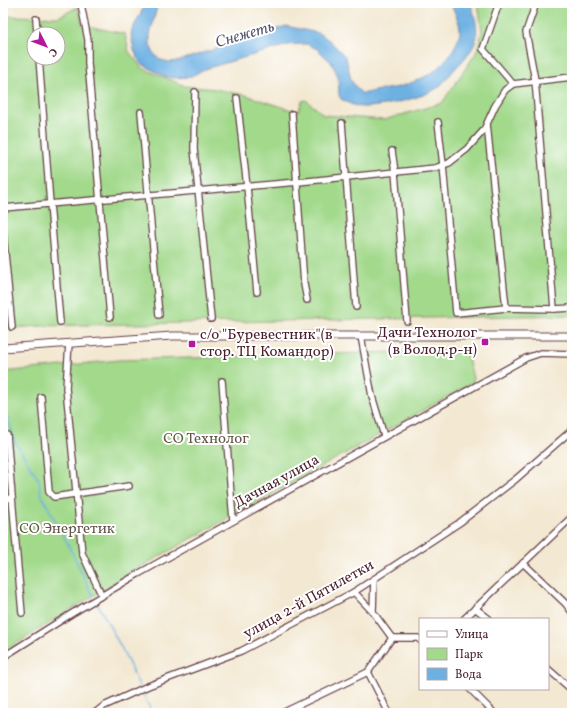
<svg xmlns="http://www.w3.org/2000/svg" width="575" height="716" font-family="Vollkorn,serif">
<rect width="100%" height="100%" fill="#fff"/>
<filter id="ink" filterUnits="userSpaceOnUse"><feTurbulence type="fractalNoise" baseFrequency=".025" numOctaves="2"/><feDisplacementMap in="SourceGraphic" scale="8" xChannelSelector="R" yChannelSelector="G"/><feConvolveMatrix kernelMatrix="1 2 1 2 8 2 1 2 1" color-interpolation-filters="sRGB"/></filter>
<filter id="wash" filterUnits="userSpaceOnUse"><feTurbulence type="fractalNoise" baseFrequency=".012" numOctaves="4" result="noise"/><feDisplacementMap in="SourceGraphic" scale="16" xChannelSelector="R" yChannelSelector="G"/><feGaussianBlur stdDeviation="0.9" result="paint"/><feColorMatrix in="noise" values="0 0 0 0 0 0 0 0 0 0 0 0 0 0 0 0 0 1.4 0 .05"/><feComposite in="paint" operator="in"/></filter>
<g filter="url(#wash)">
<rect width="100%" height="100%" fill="#f3e8d1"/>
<g fill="#a2d98b" stroke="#767c5b" fill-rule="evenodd">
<path d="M478 3H572V315L39 326 3 329V16L58 17 78 7 83 25 125 34 129 52 142 68 185 86 215 89 245 95 298 112 302 101 306 100 324 115 384 120 442 103 476 53 482 32ZM34 34H58V58H34Z"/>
<path d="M466 350 474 382 135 570 3 652V372L119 360Z"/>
</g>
<path fill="#6db1e3" stroke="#5c6887" d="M146 3H158L150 35V45L154 54 161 60 169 62 178 61 286 26 318 33 329 40 346 57 351 80 359 91 363 94C376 89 389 90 402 86 409 84 428 76 433 72 444 64 461 43 460 29 459 20 454 11 450 3H470C475 14 480 33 474 45 470 54 460 63 453 71 448 77 442 86 434 90 421 98 379 108 363 107 355 107 348 103 341 99L339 95 338 76 331 62 317 49 307 44H302L288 45 208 68 189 77 174 78 164 76 140 63 134 50 131 35 132 30Z"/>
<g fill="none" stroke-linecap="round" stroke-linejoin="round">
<g stroke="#6db1e3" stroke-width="1.5">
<path d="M3 408 8 418 15 442 39 480 41 494 71 550 93 596"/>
<path d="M97 603 122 649 140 687"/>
<path d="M142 691 152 713"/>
</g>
</g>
</g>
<g filter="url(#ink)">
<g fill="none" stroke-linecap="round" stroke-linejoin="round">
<defs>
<g id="minor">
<path d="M499 3 483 49 513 84"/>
<path d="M536 3 526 32 535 80 554 309"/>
<path d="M81 4 88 40V63L110 317"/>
<path d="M36 19 37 34"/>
<path d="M39 58 50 204 60 322"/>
<path d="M195 92 194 149 211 319"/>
<path d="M237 98 247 187 257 292"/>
<path d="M141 112 159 315"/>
<path d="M292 114 304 284 307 300"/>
<path d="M438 122 443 165 456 313 506 308 554 309 572 308"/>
<path d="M342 123 356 307"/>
<path d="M487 124 506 308"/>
<path d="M392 151 395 172 407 321"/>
<path d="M3 208 298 182 435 168 449 163 467 149 484 130 495 106 505 90 513 84 572 77"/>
<path d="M3 232 12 327"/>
<path d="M361 336 372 396 384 436"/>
<path d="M69 343 66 388 82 553 102 596"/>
<path d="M222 381 233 520"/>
<path d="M41 397 49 492 54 497 129 486"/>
<path d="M7 435 17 557 22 613"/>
<path d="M3 499 12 498"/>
<path d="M523 563 566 604 572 612"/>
<path d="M354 592 373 612 392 638"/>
<path d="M475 608 489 619"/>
<path d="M373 612 374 579"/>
<path d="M464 619 572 517"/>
<path d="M3 657 71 614 138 574 526 358 541 353 572 354"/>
<path d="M548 669 572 690"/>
<path d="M368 672 389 713"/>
<path d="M470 689 494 713"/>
<path d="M95 713 104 706 148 686 241 651 354 592 459 523 516 479 572 430"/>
<path d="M282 713 368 672 392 638H418L420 640"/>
</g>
<path id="major" d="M3 348 172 336H572"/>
</defs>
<use href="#minor" stroke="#633d44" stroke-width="8"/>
<use href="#major" stroke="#633d44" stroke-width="9"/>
<use href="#minor" stroke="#fff" stroke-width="5.5"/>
<use href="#major" stroke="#fff" stroke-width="7"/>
</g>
</g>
<g fill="#b5179e" stroke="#fff" stroke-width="1.5">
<rect x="481" y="338" width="8" height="8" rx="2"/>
<rect x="188" y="340" width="8" height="8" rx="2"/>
</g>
<g text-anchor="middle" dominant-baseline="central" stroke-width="4" stroke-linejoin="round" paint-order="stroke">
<g font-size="15" fill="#4a1f2b" stroke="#fff" text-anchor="end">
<text x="477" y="333">Дачи Технолог<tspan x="477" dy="17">(в Волод.р-н)</tspan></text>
<text x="200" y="335" text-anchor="start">с/о "Буревестник"(в<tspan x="200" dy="17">стор. ТЦ Командор)</tspan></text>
</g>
<g font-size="15" fill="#645748" stroke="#fff">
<text x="206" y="439">СО Технолог</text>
<text x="67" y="529">СО Энергетик</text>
</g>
<g font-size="15" fill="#4a1f2b" stroke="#fff">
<text transform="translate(277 482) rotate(-29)">Дачная улица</text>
<text transform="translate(309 600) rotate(-29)">улица 2-й Пятилетки</text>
</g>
<g font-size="16" font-style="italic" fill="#585975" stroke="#fff">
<text transform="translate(245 35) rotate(-16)">Снежеть</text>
</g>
</g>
<rect width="575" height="716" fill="none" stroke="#fff" stroke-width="16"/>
<rect x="419" y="618" width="130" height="72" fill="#ffffff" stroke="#b7a5aa"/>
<rect x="427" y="631" width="20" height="6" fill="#ffffff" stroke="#b7a5aa"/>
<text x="455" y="638" font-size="12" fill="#4a1f2b">Улица</text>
<rect x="427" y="648" width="20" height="12" fill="#a2d98b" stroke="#b7a5aa"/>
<text x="455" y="658" font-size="12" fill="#4a1f2b">Парк</text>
<rect x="427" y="668" width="20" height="12" fill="#6db1e3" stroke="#b7a5aa"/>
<text x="455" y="678" font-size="12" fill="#4a1f2b">Вода</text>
<g transform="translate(46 46) rotate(132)"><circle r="19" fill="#ffffff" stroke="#b7a5aa"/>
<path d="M0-3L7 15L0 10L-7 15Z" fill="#b5179e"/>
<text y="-6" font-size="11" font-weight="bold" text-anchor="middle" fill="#4a1f2b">С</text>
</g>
</svg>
